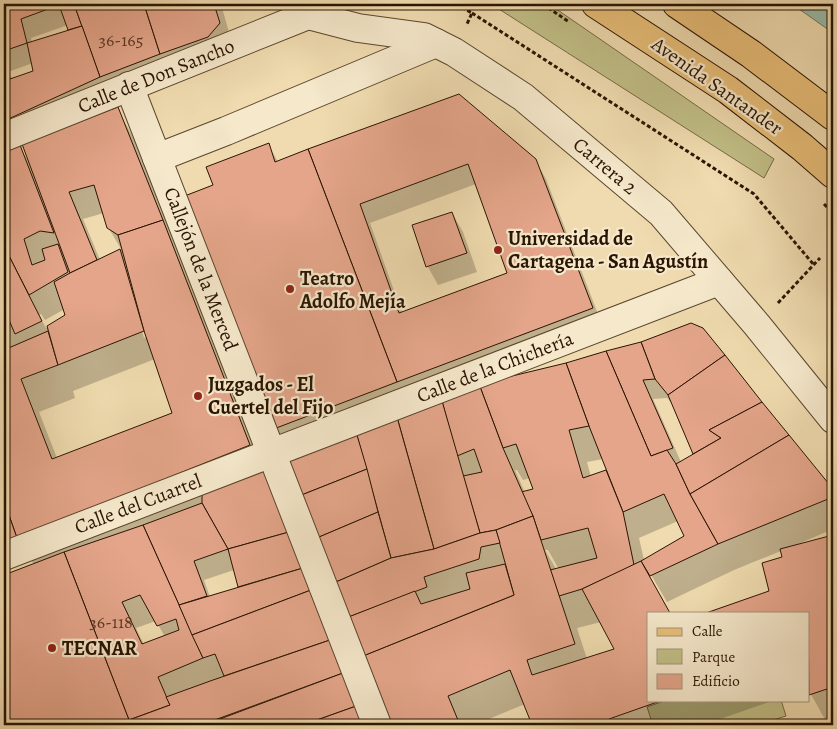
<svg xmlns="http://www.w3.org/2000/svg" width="837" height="729" font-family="Alegreya,serif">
<rect width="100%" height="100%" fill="#efdbaf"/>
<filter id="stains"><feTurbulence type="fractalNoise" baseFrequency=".004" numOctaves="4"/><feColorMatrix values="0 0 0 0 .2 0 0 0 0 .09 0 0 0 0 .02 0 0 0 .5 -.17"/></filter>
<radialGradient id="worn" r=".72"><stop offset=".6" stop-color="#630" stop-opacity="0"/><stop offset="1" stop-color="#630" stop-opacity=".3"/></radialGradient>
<g fill="#c1be86" stroke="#766944">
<path d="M491 4H549L774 159 764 178Z"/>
<path d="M667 700H781L786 716 757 725H653L647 707Z"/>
</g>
<path fill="#9abbaa" stroke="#6d7867" d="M792 4H833V33Z"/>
<g fill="#0003" fill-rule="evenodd">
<path d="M8 4H221L234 50 64 127 65 129 117 109 132 135 369 725H11L4 707V576L34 565 29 556 4 565V18L10 17ZM68 25 70 31 32 43 31 38ZM33 63 35 72 13 80 8 72ZM24 146 29 161H28L20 147ZM104 213 108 227 121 249 100 260 83 219ZM127 278H130L147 337 144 338ZM65 309 67 316 46 328 39 315 41 314 45 320ZM155 359 173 414 57 458 39 412 75 398 73 391ZM234 570 239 588 210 597 204 580ZM156 621 165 637 144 645 136 628Z"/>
<path d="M268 144 278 162 535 160 546 179 603 327 283 448 272 429 215 186ZM476 184 509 274 402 313 370 223Z"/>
<path d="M452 213 463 232 477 272 438 285 428 267 414 226Z"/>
<path d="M605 352 788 436 833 491V529L798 544V545L833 536V725H828L808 689V613L771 592 783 558 781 551 734 570 667 602 647 568 648 700H775L703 725H534L525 704 474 725H392L364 655 295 498 566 364ZM667 398 674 406 694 454 681 462 653 399ZM603 459 611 476 609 477 606 472 591 477 587 462ZM515 470H517L523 480 530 478 534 490 525 493ZM678 521 685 537 644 560 639 538ZM545 550H548L561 573 559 574ZM601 622 615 650 587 659 577 628Z"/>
</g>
<g fill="#e4a58a" stroke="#2a1402" fill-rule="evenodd">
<path d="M6 4H74L82 26 68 30 59 5 21 19 27 43 4 51V17L9 16Z"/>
<path d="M74 4H144L160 54 100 77Z"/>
<path d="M144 4H214L220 23 208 37 160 54Z"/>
<path d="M82 26 100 77 4 121V61L10 79 33 71 27 43Z"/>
<path d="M459 94 536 159 593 308 397 382 308 149ZM468 164 507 273 399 313 360 204Z"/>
<path d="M118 107 163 220 118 235 107 228 94 185 69 192 97 260 70 273 22 144Z"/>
<path d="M269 143 275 162 308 149 397 382 271 430 182 197 213 185 206 167Z"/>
<path d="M20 145 54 233 40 231 24 239 32 265 45 260 42 249 58 244 68 272 29 295 4 246V150Z"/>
<path d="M452 212 467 253 426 267 412 225Z"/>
<path d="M163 220 250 445 17 538 4 501V350L48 331 58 365 21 379 52 459 172 413 144 331 118 235Z"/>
<path d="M4 246 42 321 15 334 6 313 4 314Z"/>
<path d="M120 249 144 331 58 365 47 326 65 315 54 282 70 273Z"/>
<path d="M691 323 703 328 725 355 668 395 655 379 641 342Z"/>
<path d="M641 342 655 379 643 380 673 448 651 456 606 351Z"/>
<path d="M606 351 651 456 667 450 676 464 690 494 718 544 650 576 641 561 684 536 664 494 623 512 589 426 566 363Z"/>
<path d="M725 355 762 402 709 430 721 438 693 454 668 395Z"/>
<path d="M566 363 589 426 569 430 583 478 606 470 623 512 634 565 582 589 559 596 550 570 597 558 588 528 541 540 533 516 521 492 533 489 516 444 503 448 479 384Z"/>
<path d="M479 384 503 448 533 516 496 530 480 533 463 476 482 472 474 449 457 456 440 394Z"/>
<path d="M440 394 480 533 434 549 395 410Z"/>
<path d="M762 402 789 435 690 494 676 464 721 438 709 430Z"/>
<path d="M395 410 434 549 391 558 354 425Z"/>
<path d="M354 425 367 469 294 498 278 455Z"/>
<path d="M789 435 833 489V497L718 544 690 494Z"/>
<path d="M367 469 378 512 312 540 294 498Z"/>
<path d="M267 470 289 532 228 549 202 503V495L216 483Z"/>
<path d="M4 501 17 538 4 543Z"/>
<path d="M202 503 228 549 194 561 207 596 179 605 143 525Z"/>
<path d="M378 512 391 558 329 585 312 540Z"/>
<path d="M533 516 575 644 527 660 532 675 614 649 582 589 641 561 670 613H648V700H663L609 719 611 725H532L510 670 448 696 460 725H391L363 656 514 595 496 530Z"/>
<path d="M143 525 203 658 158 677 170 705 129 720 64 552ZM140 595 157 626 176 619 179 630 142 644 122 602Z"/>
<path d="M496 530 500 543 481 547 479 559 424 577 427 587 346 618 329 585 391 558 434 549 480 533Z"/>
<path d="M289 532 303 568 238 587 228 549Z"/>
<path d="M833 535V687L809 695 808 613H706L769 591 762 563 782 557 780 549Z"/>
<path d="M64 552 129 720 131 725H10L4 710V575Z"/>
<path d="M505 564 514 595 363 656 346 618 415 591 421 604 470 589 466 573Z"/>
<path d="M303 568 311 590 192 635 179 605Z"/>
<path d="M311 590 333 639 224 676 215 654 203 658 192 635Z"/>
<path d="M333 639 343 673 201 725H131L129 720 170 705 166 697 213 680Z"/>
<path d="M343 673 359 705 303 725H213L212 722Z"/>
<path d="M359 705 365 725H303Z"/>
</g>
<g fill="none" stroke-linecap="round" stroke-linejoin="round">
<defs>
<g id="minor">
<path d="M295 4 308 15 358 28 424 37 454 52 523 97 661 213 757 325 833 419"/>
<path d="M129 86 377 725"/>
<path d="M4 137 308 15"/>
<path d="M157 158 226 131 436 43"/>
<path d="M4 556 719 281"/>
</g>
<g id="major">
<path d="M596 4 728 90 802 147 833 174"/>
<path d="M677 4 751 54 833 116"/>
</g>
</defs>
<use href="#minor" stroke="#5b462d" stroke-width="30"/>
<use href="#major" stroke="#2a1402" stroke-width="30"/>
<g stroke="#2a1402" stroke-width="3" stroke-dasharray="4 2.5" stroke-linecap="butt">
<path d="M456 4 472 13 467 24"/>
<path d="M543 4 569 22"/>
<path d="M472 13 754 194 814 265"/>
<path d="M824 204 833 213"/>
<path d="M829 249 833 244"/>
<path d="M778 303 820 258"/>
</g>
<use href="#minor" stroke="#f5e8cb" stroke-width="28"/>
<use href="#major" stroke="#e8be78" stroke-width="28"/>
</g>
<g fill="#8f2418" stroke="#f5e8cb" stroke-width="2">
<circle cx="498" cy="250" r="5"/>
<circle cx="290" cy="289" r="5"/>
<circle cx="198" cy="396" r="5"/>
<circle cx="52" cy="648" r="5"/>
</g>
<g text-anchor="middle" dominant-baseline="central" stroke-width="4.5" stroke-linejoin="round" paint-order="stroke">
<g font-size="18" fill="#583824">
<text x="121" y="40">36-165</text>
<text x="111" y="622">36-118</text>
</g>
<g font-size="20" fill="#2a1402" stroke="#f5e8cb">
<text transform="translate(156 76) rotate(-22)">Calle de Don Sancho</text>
<text transform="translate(717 86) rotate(35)">Avenida Santander</text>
<text transform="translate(605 166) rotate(40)">Carrera 2</text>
<text transform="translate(201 269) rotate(69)">Callejón de la Merced</text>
<text transform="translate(495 367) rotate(-21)">Calle de la Chichería</text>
<text transform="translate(138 504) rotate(-21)">Calle del Cuartel</text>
</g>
<g font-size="20" font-weight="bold" fill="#2a1402" stroke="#f5e8cb" text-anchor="start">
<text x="508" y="238">Universidad de<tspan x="508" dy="23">Cartagena - San Agustín</tspan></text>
<text x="300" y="278">Teatro<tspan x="300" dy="23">Adolfo Mejía</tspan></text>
<text x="208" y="384">Juzgados - El<tspan x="208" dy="23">Cuertel del Fijo</tspan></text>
<text x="62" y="648">TECNAR</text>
</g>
</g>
<rect width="837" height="729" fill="none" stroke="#efdbaf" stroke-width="20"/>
<rect x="5" y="5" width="827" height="719" fill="none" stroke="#2a1402" stroke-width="2.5"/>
<rect x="10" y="10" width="817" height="709" fill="none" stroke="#2a1402"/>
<rect x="647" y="612" width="162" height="90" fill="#f5e8cb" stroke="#a4937b"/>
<rect x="657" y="628" width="25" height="8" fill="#e8be78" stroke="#a4937b"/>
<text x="692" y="636" font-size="15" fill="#2a1402">Calle</text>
<rect x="657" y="649" width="25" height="15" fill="#c1be86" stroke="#a4937b"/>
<text x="692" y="662" font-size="15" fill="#2a1402">Parque</text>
<rect x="657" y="674" width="25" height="15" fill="#e4a58a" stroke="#a4937b"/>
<text x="692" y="686" font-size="15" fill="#2a1402">Edificio</text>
<rect width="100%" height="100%" filter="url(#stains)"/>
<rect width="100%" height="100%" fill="url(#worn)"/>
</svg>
